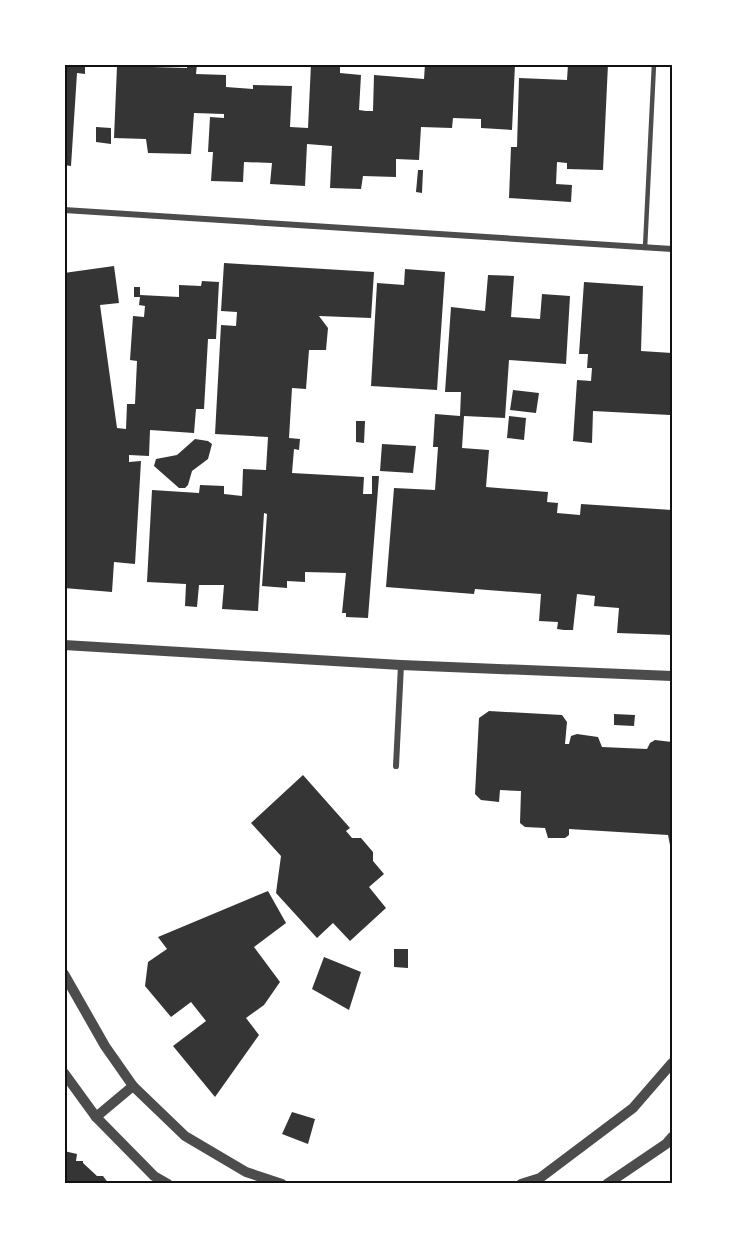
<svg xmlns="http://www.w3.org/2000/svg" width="737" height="1248" font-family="Lato,sans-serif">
<rect width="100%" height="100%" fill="#fff"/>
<g fill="#353535">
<path d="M64 64H85V74L77 73 71 166 64 165Z"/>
<path d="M187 64H197L196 74 226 75V87L253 89V85L292 86 290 127 308 128 311 64H340V73L361 75 359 110 366 111H373L374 75 424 79 425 64H515L512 130 481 128V119L453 118 452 128 421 127 419 160 396 159V177L363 176 361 189 330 188 332 146 307 144 305 186 270 184 272 163 244 162 243 182 211 181 213 152H208L210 117 224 118V114L194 113 191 154 148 153 146 139 114 138 117 66 187 68Z"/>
<path d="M568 64H608L603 170 567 169V163L557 162 556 184 572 185 571 202 509 198 511 147H517L519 78 567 80Z"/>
<path d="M96 127 111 128V144L96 142Z"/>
<path d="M418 170H423L422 193 416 192Z"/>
<path d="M224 263 374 272 371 318 319 316 328 328 326 350H309L306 389 292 388 289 438 300 439 299 450 294 449 292 473 364 477 363 494H372V476H379L368 618 346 617V613H342L346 573 305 572V582L287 581V588L262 586 267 514 264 513 258 611 222 609 224 585H199L197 607 185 606 186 584 147 582 152 490 199 493 200 485 224 486V494L242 496 243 469 266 470 268 437 215 434 221 325 236 326 237 312 221 311Z"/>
<path d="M114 266 119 303 100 305 117 428 126 429 127 404H135L137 361 130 360 133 316 144 317 145 306 139 305 140 297H134V287H140V297V295L179 297V285L201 286 202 281 219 282 216 339H208L204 409H196L194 433 150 430 149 456 129 455V462L141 461 135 564 114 562 112 592 64 588V273Z"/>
<path d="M405 269 445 272 437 390 371 386 377 283 404 285Z"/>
<path d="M488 275 514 276 511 317 540 319 542 294 570 296 566 364 509 360 505 418 464 416 462 448 489 450 486 487 548 492 547 502 558 503 557 513 580 515 581 504 672 510V635L617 633 619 608 594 606 595 596 577 594 573 630H564L557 629 558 622 539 621 541 594 475 589 474 594 386 587 394 488 435 490 438 447H433L435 414 460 416 461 392H445L451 307 485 311Z"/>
<path d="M584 282 643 286 641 351 672 353 670 415 593 411 592 443 573 441 577 380 591 381 592 368H587L588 354H579Z"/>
<path d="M513 390 539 393 536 413 510 410Z"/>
<path d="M509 416 526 418 524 440 507 438Z"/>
<path d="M356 421H365L364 443 356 442Z"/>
<path d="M195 439 208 441 212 444 208 459 192 471 188 485 185 488H179L154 466 156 459 177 455Z"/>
<path d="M382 444 416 446 413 473 380 471Z"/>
<path d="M489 711 562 715 567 722 565 744H569L571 736 577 734 598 737 602 747 647 749 650 743 655 740 672 742V845H670L668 835 569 829V835L565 838H548L545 828 525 827 520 823 521 791 500 790 499 802 481 800 475 794 479 718Z"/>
<path d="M614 714 635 715 634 726 614 725Z"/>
<path d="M303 775 350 828 346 831 352 838H361L373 852V861L384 874 369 887 386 908 350 941 333 923 317 938 276 893 281 856 251 823Z"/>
<path d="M268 891 286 923 254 947 280 982 264 1005 246 1018 259 1035 215 1097 173 1046 206 1021 191 1002 171 1017 145 986 148 962 167 949 158 937Z"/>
<path d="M394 949H408V968L394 967Z"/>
<path d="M324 957 361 972 349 1010 312 989Z"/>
<path d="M292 1112 315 1119 308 1144 282 1134Z"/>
<path d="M64 1151 77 1154 76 1161H83V1163L97 1176H103L109 1184H64Z"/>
</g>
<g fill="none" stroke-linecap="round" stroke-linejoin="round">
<path stroke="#4c4c4c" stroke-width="4.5" d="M645 248 654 64"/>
<g stroke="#4c4c4c" stroke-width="6">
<path d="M64 210 672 249"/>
<path d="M396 766 401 665"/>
</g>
<g stroke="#4c4c4c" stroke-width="10">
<path d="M64 645 401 665 672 676"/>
<path d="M64 974 105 1046 133 1086 185 1136 246 1172 282 1184"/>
<path d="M64 1073 96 1117 154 1176 168 1184"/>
<path d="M96 1117 133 1086"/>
<path d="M521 1184 540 1178 633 1108 672 1063"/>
<path d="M607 1184 666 1144 672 1137"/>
</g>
</g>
<rect width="737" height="1248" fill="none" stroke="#ffffff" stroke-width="132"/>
<rect x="66" y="66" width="605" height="1116" fill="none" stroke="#111" stroke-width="2"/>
</svg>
